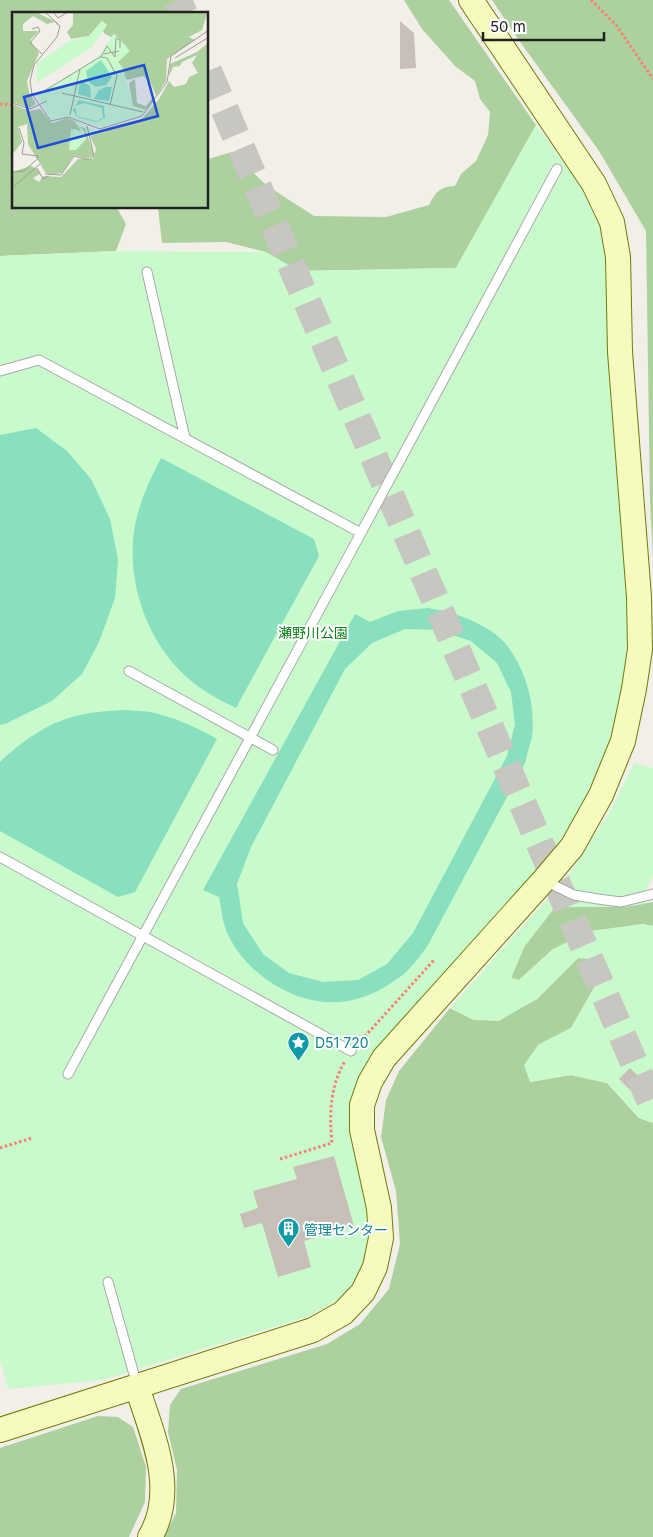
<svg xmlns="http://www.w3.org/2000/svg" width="653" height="1537" font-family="Inter,'Noto Sans JP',sans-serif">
<rect width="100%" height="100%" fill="#f2efe9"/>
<g fill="#add19e">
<path d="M0 0H190L183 14H14V208H117L126 224 116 251 0 256Z"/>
<path d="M404 0H449L536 125 456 268 298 271 266 252 226 242 162 243 158 208H208V159L232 152 266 185 314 216 386 217 429 205C436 192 439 187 455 186L461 174 476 161 488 135 490 112 480 99 475 81 455 66 422 29Z"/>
<path d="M492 0H653V558L650 502 646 231 599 151 518 39Z"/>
<path d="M653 902V926L642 924 553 949 519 980 511 978 524 947 555 907H623Z"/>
<path d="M578 958 595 959V986L571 1028 538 1045 530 1082 571 1075 607 1083 639 1118 653 1123V1537H164L176 1513 177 1470 168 1432 170 1405 181 1389 327 1344 360 1324 389 1289 400 1244 396 1191 381 1137 386 1100 399 1071 450 1008 474 1020 537 999Z"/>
<path d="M98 1416 118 1417 133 1427 146 1467 145 1502 129 1537H0V1448Z"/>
</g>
<g fill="#c8facc">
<path d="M536 125 576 180 600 220 609 275 627 605V641L621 703 603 759 577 814 545 862 374 1051 358 1077 350 1106 351 1138 368 1211 370 1245 360 1276 337 1300 310 1316 103 1380 8 1389 0 1360V256L116 251 266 252 298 271 456 268Z"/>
<path d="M634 763 653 768V875L646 889 644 904 623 907H555L524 947 511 978 519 980 553 949 590 931 642 924 653 926V1123L639 1118 607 1083 571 1075 530 1082 524 1065 538 1045 571 1028 595 986V959L578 958 537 999 499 1021 474 1020 450 1008 571 872 611 810Z"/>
</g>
<g fill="#88e0be" fill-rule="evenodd">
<path d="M36 428 67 451 91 479 110 519 118 560 115 598 99 642 82 674 52 701 5 724 0 725V435Z"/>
<path d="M161 458 314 539 319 556 236 708C220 700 204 692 190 680 147 644 125 580 135 525 140 501 150 479 161 458Z"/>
<path d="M428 608C438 610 449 611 458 615 474 621 493 630 504 642 525 667 536 704 532 737 530 745 527 754 525 763L428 945C422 953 416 962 409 969 405 974 399 977 394 981 352 1011 308 1008 267 980 249 967 232 948 225 927 222 918 221 907 219 897L203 890 355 614 370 622 398 611ZM405 629 437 630 471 641 497 663 511 692 515 724 507 756 413 933 387 964 358 980 323 982 289 973 263 954 243 923 237 884 251 847 345 669 372 643Z"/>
<path d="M122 710C131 710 141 711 150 712 174 717 196 727 217 739L135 892 118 897 0 831V762C21 742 47 723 76 716 91 712 107 711 122 710Z"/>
</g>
<g fill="#c7bfb8">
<path d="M400 21 414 33 416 68 400 69Z"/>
<path d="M630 1068 642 1080 631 1091 619 1079Z"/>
<path d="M334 1156 354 1226 304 1241 311 1267 278 1277 262 1223 244 1228 240 1214 258 1208 253 1191 297 1179 293 1167Z"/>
</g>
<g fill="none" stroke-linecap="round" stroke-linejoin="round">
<g stroke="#c8c6c1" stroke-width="28" stroke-dasharray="28 14" stroke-linecap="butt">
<path d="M178 0 184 14"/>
<path d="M208 71 653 1107"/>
</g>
<defs>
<g id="lane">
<path d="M147 272 185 438"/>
<path d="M0 371 39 360 361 533"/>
<path d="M129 671 273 750"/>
<path d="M0 857 351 1051"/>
<path d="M545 881 574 895 598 899 621 902 653 894"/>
<path d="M68 1074 361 533 557 169"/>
<path d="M108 1282 137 1385"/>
</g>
<g id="secondary">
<path d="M137 1387C152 1434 178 1490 150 1537"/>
<path d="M0 1430 313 1330 343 1313 363 1292 375 1267 381 1238 379 1208 362 1130V1105L370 1082 384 1058 544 880 572 847 601 795 623 741 634 689 640 649 639 597 620 352 618 257 612 222 594 184 471 0"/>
</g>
</defs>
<use href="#lane" stroke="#a9a9a9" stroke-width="11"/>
<use href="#secondary" stroke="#707d05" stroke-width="26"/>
<g stroke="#fa8072" stroke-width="3" stroke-dasharray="2.5 2.5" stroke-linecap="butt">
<path d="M591 0 616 25 653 79"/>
<path d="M0 104 14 105"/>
<path d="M358 1044 434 960"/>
<path d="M0 1148 32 1138"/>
<path d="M280 1159 332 1143C329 1113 330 1087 345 1061"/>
</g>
<use href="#lane" stroke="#fff" stroke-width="9"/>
<use href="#secondary" stroke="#f7fabf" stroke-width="24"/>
</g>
<defs>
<symbol id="sight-pin" viewBox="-11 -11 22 30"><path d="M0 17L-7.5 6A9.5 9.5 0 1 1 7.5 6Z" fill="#0f9aa8" stroke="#fff"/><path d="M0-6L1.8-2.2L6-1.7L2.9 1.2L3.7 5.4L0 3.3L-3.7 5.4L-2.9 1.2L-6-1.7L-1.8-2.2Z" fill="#fff"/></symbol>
<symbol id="building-pin" viewBox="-11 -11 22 30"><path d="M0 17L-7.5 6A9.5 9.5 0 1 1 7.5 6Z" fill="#0f9aa8" stroke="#fff"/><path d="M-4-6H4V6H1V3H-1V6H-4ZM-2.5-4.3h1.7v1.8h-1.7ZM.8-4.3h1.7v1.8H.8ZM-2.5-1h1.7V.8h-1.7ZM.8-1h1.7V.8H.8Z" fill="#fff"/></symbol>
</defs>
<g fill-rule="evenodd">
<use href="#sight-pin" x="286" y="1030" width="25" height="34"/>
<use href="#building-pin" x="276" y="1216" width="25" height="34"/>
</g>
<g text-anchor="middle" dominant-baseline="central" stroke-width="4" stroke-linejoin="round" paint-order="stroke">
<g font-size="14" fill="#0c8416" stroke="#fff">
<text x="313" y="632">瀬野川公園</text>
</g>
<g font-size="14" fill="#0d838f" stroke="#fff" text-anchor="start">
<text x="315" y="1042">D51 720</text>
<text x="304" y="1229">管理センター</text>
</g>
</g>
<g transform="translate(12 12)">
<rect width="196" height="196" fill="#f2efe9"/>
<path d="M0 0H24L46 11V14L43 10 35 12 21 4 11 12V19H27L18 28 27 41 15 69 17 80 24 92 18 96 0 90ZM61 0H191L195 2 190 18 177 25 183 28 155 47 154 69 144 84 138 69 131 64 115 68 106 50 115 35 102 22 99 25 93 22 91 19 95 13 90 9 77 24 59 27 55 20 61 13ZM196 31V196H0V160L19 154 25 157 28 162 21 166 27 170 31 164 49 165 66 147H81L84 137 78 124 128 109 147 87 157 69 162 75 174 72 177 65 186 61 180 51 185 43 170 50 168 54 161 55 157 65 158 52 185 40ZM123 67 125 91 134 94 141 85 143 86 134 98 121 95 117 71ZM0 92 18 99 28 97 40 111 55 106 63 109 70 120 62 117 58 127 66 134 74 125 67 114 73 116 82 143 76 147 62 143 50 161 38 163 33 160 16 132 15 112 6 115 10 130 0 143Z" fill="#add19e"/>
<path d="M90 9 95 13 79 36 24 71 25 51 58 29 77 24ZM102 22 118 39 106 50 111 56 121 94 134 98 128 105 90 116 56 104 40 108 24 83 85 46ZM63 109 86 120 75 122 73 116 67 114 72 119 74 127 64 138H57L59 117 70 120Z" fill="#c8facc"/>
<path d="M89 48 100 65 94 73 84 75 76 69 74 59ZM68 68 78 74 79 86 66 82ZM94 75H100L97 89 82 87 87 78ZM67 88 92 94 93 106 84 110 65 105 61 98ZM72 91 90 96 91 106 84 109 65 104 63 94Z" fill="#88e0be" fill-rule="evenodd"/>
<path fill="none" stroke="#9f9d99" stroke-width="1" d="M33 0 48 14 45 25 22 53 18 69 20 82 39 109 56 105 88 117 130 104 155 70 159 44 197 18M41 0 46 6 56 0M20 17 26 15 28 19 18 31 30 42M92 42 107 39M89 45 95 34 103 45 104 26 108 28V36M163 46 197 25M32 79 88 45 95 46 105 64 98 93M50 81 131 100M0 91 18 97 35 89M58 103 68 57M7 116 12 131 10 142M10 142 26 144 25 148M25 156 31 167 37 164M0 160 12 159 24 148M33 162 49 163 62 144 77 148 82 144 75 114M0 176 28 152"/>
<path fill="#1d4ed8" fill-opacity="0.15" stroke="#1d4ed8" stroke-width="2.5" d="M132 53 146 104 26 136 12 85Z"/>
<rect width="196" height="196" fill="none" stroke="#222" stroke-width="2.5"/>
</g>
<path d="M483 32v8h121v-8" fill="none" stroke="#222222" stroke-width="2.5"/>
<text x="490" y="32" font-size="15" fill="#222222" stroke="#ffffff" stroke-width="4" paint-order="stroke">50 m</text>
</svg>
